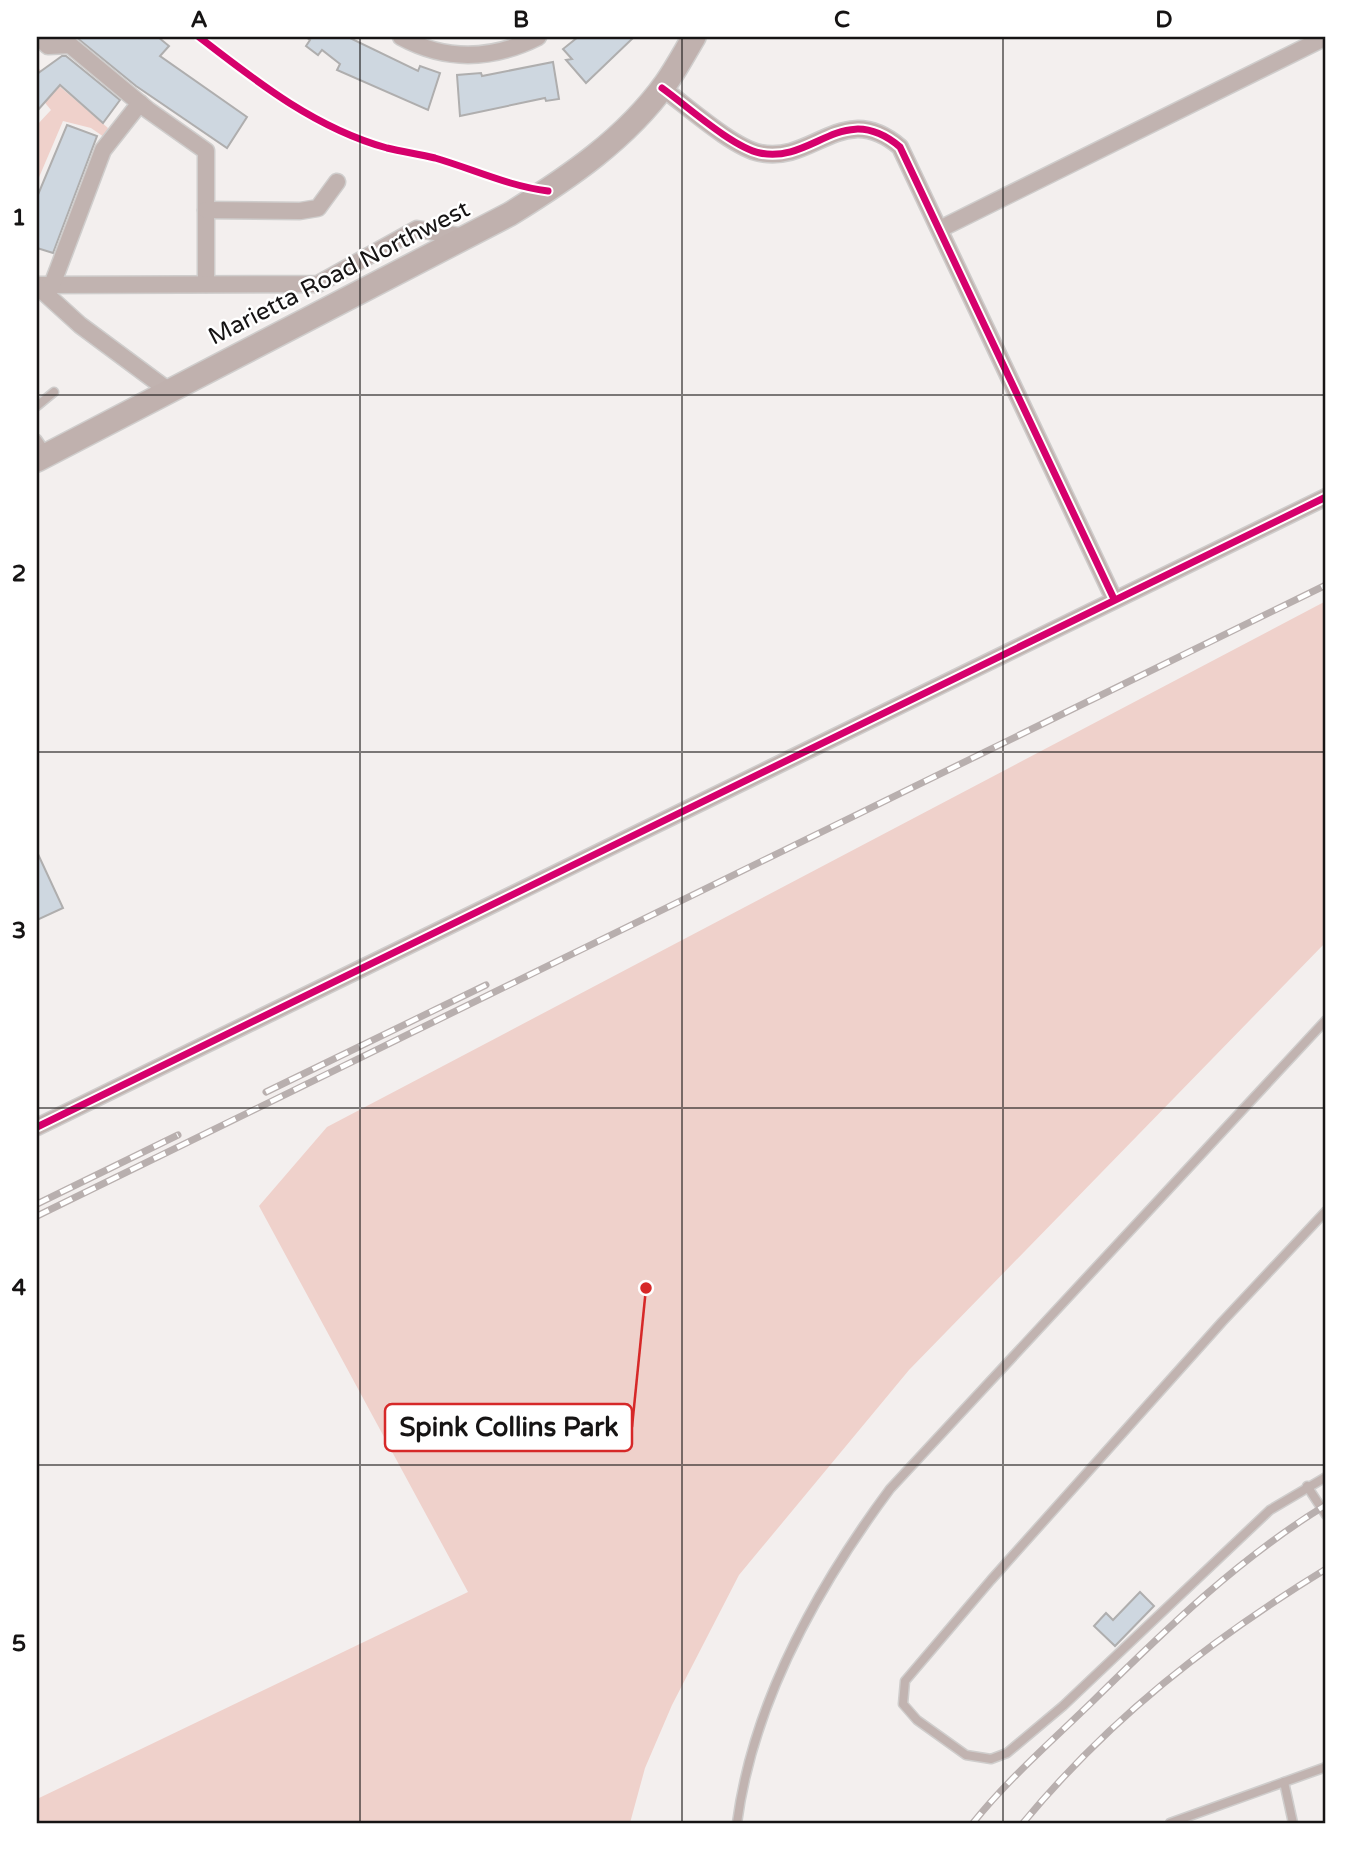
<svg xmlns="http://www.w3.org/2000/svg" width="1363" height="1860" font-family="'Varela Round',sans-serif">
<rect width="100%" height="100%" fill="#f3efee"/>
<g fill="#efd1cb">
<path d="M37 67 108 128 104 137 91 128 63 121 37 182V125L51 110 37 93Z"/>
<path d="M1326 601V942L909 1370 739 1575 672 1705 645 1768 630 1823H37V1799L468 1592 259 1206 327 1127Z"/>
</g>
<g fill="#ced7e0" stroke="#afaeae" stroke-width="2">
<path d="M76 37H158L169 46 160 56 247 117 227 148 136 86Z"/>
<path d="M306 37H348L418 71 420 66 440 73 428 110 337 70 340 64 322 50 318 55 306 46 310 40Z"/>
<path d="M578 37H634L586 83 566 60 572 59 563 49Z"/>
<path d="M62 56H66L120 100 103 123 60 85 37 111V74Z"/>
<path d="M553 62 559 99 546 101 545 98 460 116 457 75 481 73 482 76Z"/>
<path d="M67 125 97 136 53 253 37 248V197Z"/>
<path d="M37 852 63 908 37 920Z"/>
<path d="M1140 1592 1154 1606 1115 1646 1094 1626 1106 1613 1113 1620Z"/>
</g>
<g fill="none" stroke-linecap="round" stroke-linejoin="round">
<defs>
<g id="service">
<path d="M37 406 54 392"/>
<path d="M37 439 46 452"/>
<path d="M1326 1211 1222 1322 991 1580 905 1681 903 1704 917 1720 966 1755 991 1759 1007 1753 1063 1706 1270 1510 1326 1477"/>
<path d="M1307 1486 1326 1515"/>
<path d="M1284 1782 1293 1823"/>
<path d="M737 1823C753 1702 818 1586 890 1489L1326 1020"/>
<path d="M1170 1823 1326 1767"/>
</g>
<g id="minor">
<path d="M39 37 48 46 70 45 148 110 206 151V284"/>
<path d="M401 37C447 62 492 60 538 37"/>
<path d="M662 88C687 106 732 147 760 153 814 164 843 99 900 147L1114 599"/>
<path d="M206 210 300 211 318 208 337 182"/>
<path d="M940 229 1326 37"/>
<path d="M37 285 318 284 417 229 465 237"/>
<path d="M52 285 103 150 140 103"/>
<path d="M37 286 80 325 169 391"/>
<path d="M37 1127 1326 497"/>
</g>
<path id="secondary" d="M37 460 510 214C568 178 626 139 666 83 676 69 685 52 694 37"/>
</defs>
<use href="#service" stroke="#cfcdcc" stroke-width="11"/>
<use href="#minor" stroke="#cfcdcc" stroke-width="19"/>
<use href="#secondary" stroke="#cfcdcc" stroke-width="26"/>
<use href="#service" stroke="#c1b3b0" stroke-width="8"/>
<use href="#minor" stroke="#c1b3b0" stroke-width="16"/>
<use href="#secondary" stroke="#c0b1ae" stroke-width="23"/>
<defs>
<g id="rail">
<path d="M266 1092 486 985"/>
<path d="M37 1204 178 1135"/>
<path d="M37 1216 1326 585"/>
<path d="M973 1823C1009 1778 1052 1741 1093 1701 1165 1630 1239 1558 1326 1505"/>
<path d="M1023 1823C1110 1718 1210 1640 1326 1569"/>
</g>
</defs>
<use href="#rail" stroke="#b8afae" stroke-width="7"/>
<use href="#rail" stroke="#fff" stroke-width="4.5" stroke-dasharray="13" stroke-linecap="butt"/>
<defs>
<g id="cycleway">
<path d="M199 37C257 82 315 128 387 148 403 152 419 154 435 158 473 169 508 186 548 191"/>
<path d="M662 88C687 106 732 147 760 153 814 164 843 99 900 147L1114 599"/>
<path d="M37 1127 1326 497"/>
</g>
</defs>
<use href="#cycleway" stroke="#fff" stroke-width="11"/>
<use href="#cycleway" stroke="#d6006c" stroke-width="7"/>
</g>
<path fill="none" stroke="#161414" stroke-width="2" stroke-opacity="0.55" d="M360 37V1823M682 37V1823M1003 37V1823M37 395H1326M37 752H1326M37 1108H1326M37 1465H1326"/>
<g text-anchor="middle" dominant-baseline="central" stroke-width="5" stroke-linejoin="round" paint-order="stroke">
<g font-size="24" fill="#161414" stroke="#fff">
<text transform="translate(339 273) rotate(-27)">Marietta Road Northwest</text>
</g>
</g>
<path fill="none" stroke="#d62828" stroke-width="2.5" d="M646 1288L632 1427"/>
<circle fill="#d62828" stroke="#fff" stroke-width="2.5" cx="646" cy="1288" r="7"/>
<rect fill="#fff" stroke="#d62828" stroke-width="2.5" x="385" y="1404" width="247" height="47" rx="7"/>
<g font-size="26" text-anchor="middle" font-weight="bold" fill="#161414">
<text x="509" y="1436">Spink Collins Park</text>
</g>
<rect width="1363" height="1860" fill="none" stroke="#ffffff" stroke-width="77"/>
<rect x="38" y="38" width="1286" height="1784" fill="none" stroke="#161414" stroke-width="2.5"/>
<g font-size="23" text-anchor="middle" font-weight="bold" fill="#161414">
<text x="199" y="27">A</text>
<text x="521" y="27">B</text>
<text x="842" y="27">C</text>
<text x="1164" y="27">D</text>
<text x="19" y="225">1</text>
<text x="19" y="581">2</text>
<text x="19" y="938">3</text>
<text x="19" y="1295">4</text>
<text x="19" y="1651">5</text>
</g>
</svg>
